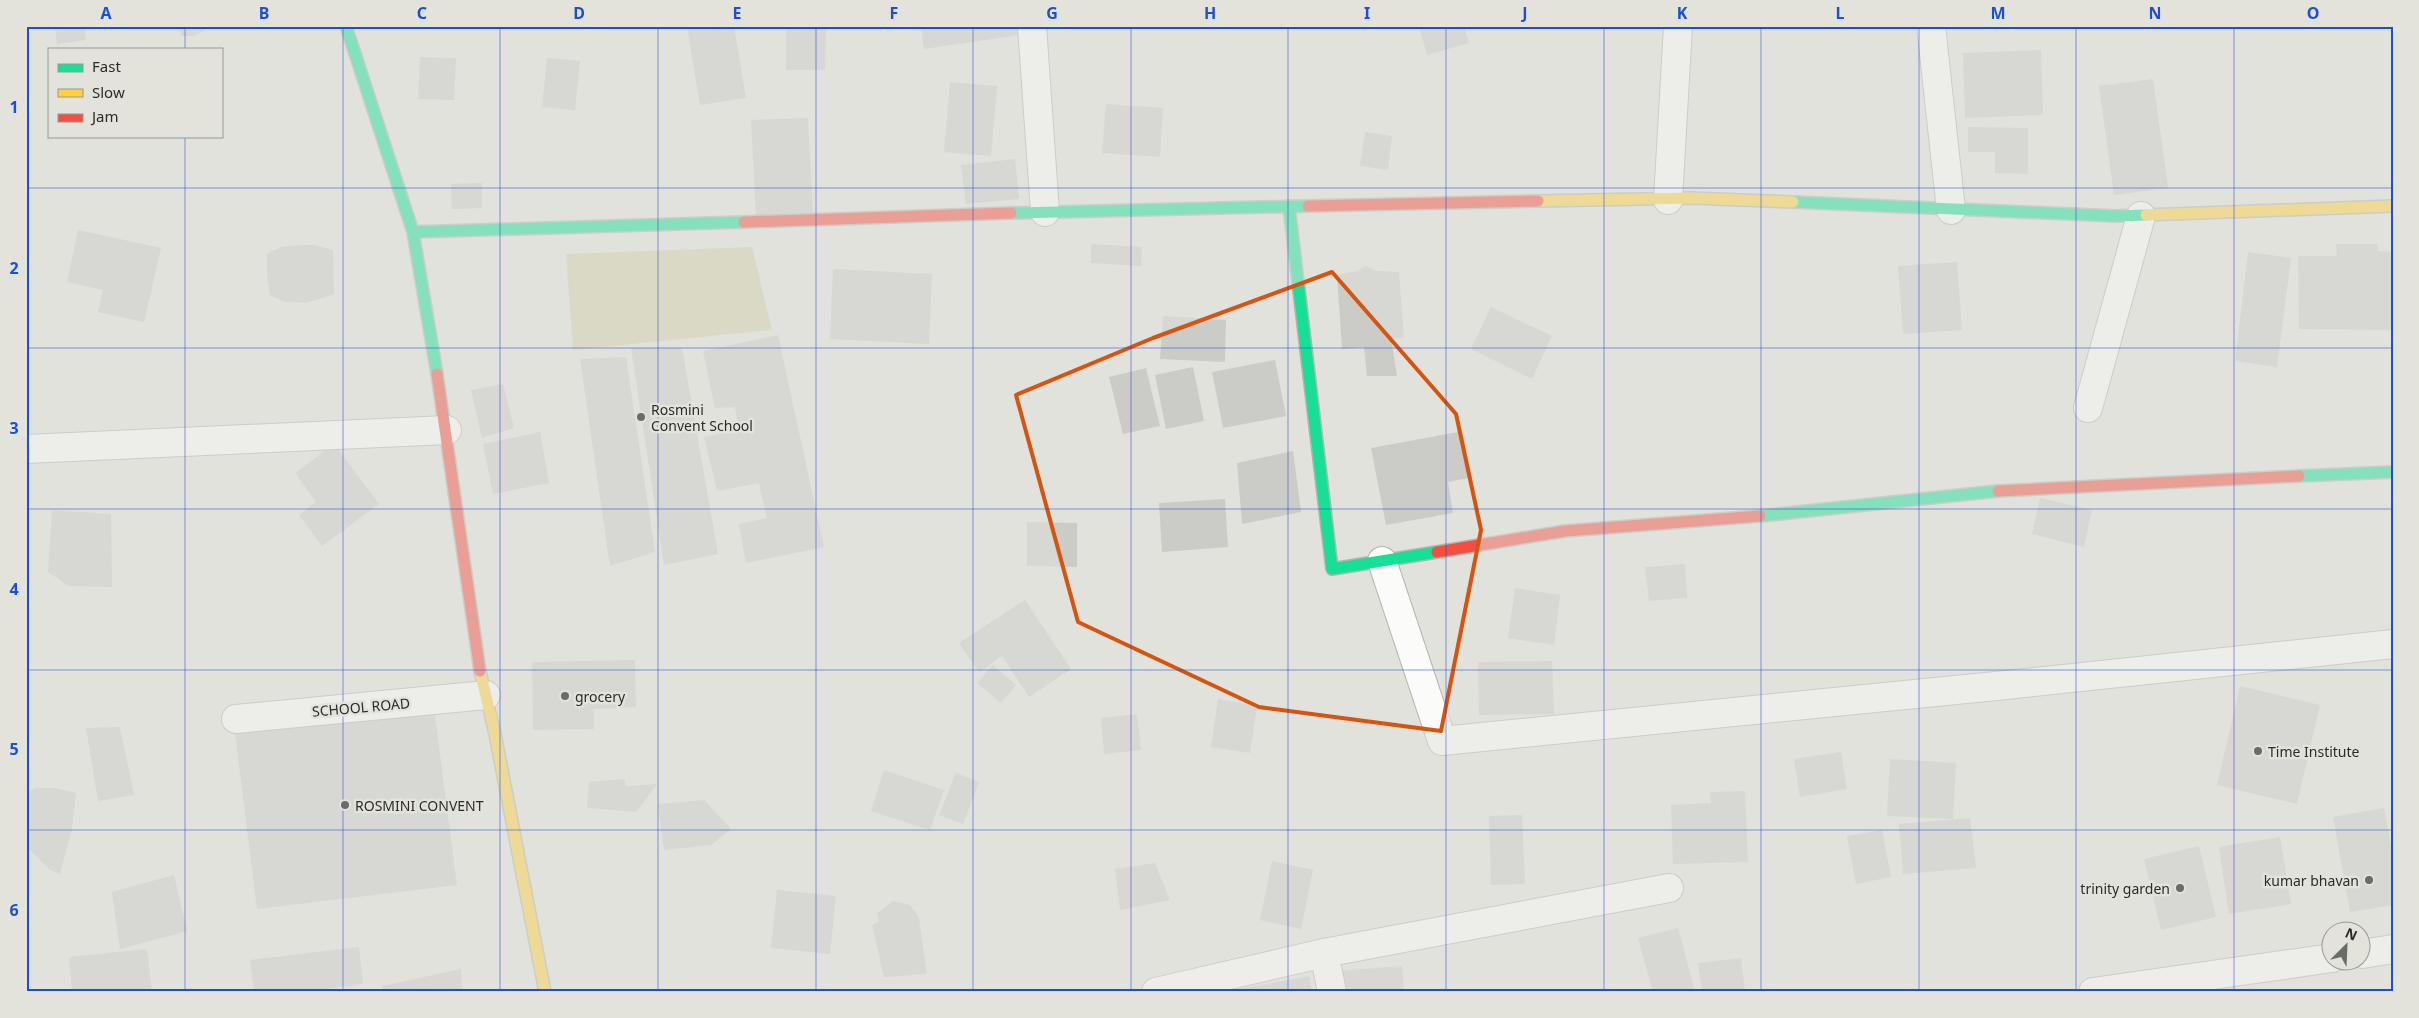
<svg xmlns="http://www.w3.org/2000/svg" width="2419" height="1018" font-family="'Noto Sans',sans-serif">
<rect width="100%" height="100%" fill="#e2e2dd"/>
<path fill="#d0cfa9" d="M752 247 772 330 573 350 566 254Z"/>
<g fill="#cbcbc7">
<path d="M55 26H84L86 40 57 44Z"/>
<path d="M180 26H211L194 36H181Z"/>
<path d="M687 26H734L746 98 700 105Z"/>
<path d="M786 26H826L825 70H786Z"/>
<path d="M921 26H1018L1019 35 924 49Z"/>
<path d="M1419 26H1464L1469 43 1427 55Z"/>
<path d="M2041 50 2043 115 1965 118 1963 53Z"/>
<path d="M420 57 456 58 454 100 418 99Z"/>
<path d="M547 58 580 61 575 110 542 107Z"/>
<path d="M2153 79 2168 188 2114 195 2099 86Z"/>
<path d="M950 82 997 86 991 156 944 152Z"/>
<path d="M1106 104 1163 108 1160 157 1102 153Z"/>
<path d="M808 118 813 215 756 217 751 120Z"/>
<path d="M1968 127 2028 128V174L1995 173V152H1968Z"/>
<path d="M1365 132 1392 136 1388 170 1360 166Z"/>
<path d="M1015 159 1019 199 966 204 961 165Z"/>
<path d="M482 183V208L452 209 451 184Z"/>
<path d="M78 230 161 248 144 322 98 312 103 290 67 282Z"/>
<path d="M1091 244 1142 247 1141 266 1091 263Z"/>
<path d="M2336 244H2378V251L2393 252V330L2299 329 2298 256H2337Z"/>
<path d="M301 245H314L333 250 334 294 306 303 285 302 270 295 267 275V254L281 247Z"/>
<path d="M2248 252 2291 258 2277 367 2235 361Z"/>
<path d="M1957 262 1962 330 1903 334 1898 266Z"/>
<path d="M1366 266 1377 271 1399 272 1404 338H1391L1397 376H1367L1364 347 1342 349 1337 275 1357 271Z"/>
<path d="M833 269 932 274 929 344 830 339Z"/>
<path d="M1491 307 1552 336 1532 379 1471 349Z"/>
<path d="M1163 316 1226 320 1225 362 1160 359Z"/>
<path d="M778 335 824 547 746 563 739 524 767 518 759 483 717 491 704 437 739 430 735 407 715 408 703 351Z"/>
<path d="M631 348H682L718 554 664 565Z"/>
<path d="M626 357 655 552 610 566 580 359Z"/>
<path d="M1275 360 1286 416 1223 428 1212 372Z"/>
<path d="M1193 367 1204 421 1166 429 1155 375Z"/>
<path d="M1146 368 1160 426 1123 434 1109 377Z"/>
<path d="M503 384 514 428 482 438 471 390Z"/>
<path d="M1464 431 1473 477 1448 482 1453 513 1386 525 1371 448Z"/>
<path d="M540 432 549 483 493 494 483 444Z"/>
<path d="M334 444 379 504 322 546 299 515 316 502 295 473Z"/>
<path d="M1293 451 1301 512 1242 524 1237 463Z"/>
<path d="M2040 498 2092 510 2084 547 2032 534Z"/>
<path d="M1225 499 1228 547 1162 552 1159 503Z"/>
<path d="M52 510 111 514 112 587 69 586 48 572Z"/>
<path d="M1027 522 1077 523V567L1027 566Z"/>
<path d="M1685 564 1687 598 1649 601 1645 567Z"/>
<path d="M1515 588 1560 595 1554 645 1508 638Z"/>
<path d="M1025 600 1071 669 1029 697 1002 656 979 672 959 643Z"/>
<path d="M635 660 636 707 594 709V729L533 730 532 662Z"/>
<path d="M1552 661 1554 714 1479 715 1478 662Z"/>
<path d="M993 665 1016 685 1001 703 977 683Z"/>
<path d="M2240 686 2320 705 2297 804 2217 785Z"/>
<path d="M1218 699 1257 706 1250 753 1211 747Z"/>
<path d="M433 701 457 885 257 909 234 725Z"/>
<path d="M1137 714 1141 750 1104 754 1101 718Z"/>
<path d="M120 727 134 795 98 801 86 728Z"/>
<path d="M1841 752 1847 789 1800 797 1794 759Z"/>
<path d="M1890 759 1956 763 1953 819 1887 816Z"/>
<path d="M884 770 944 790 930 830 871 811Z"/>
<path d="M956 773 979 782 963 824 939 815Z"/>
<path d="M624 779 626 786 657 784 636 812 587 808 589 782Z"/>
<path d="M35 788H55L76 793 72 829 60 874 50 870 26 846V794Z"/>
<path d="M1745 791 1748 862 1673 864 1671 805 1711 803 1710 792Z"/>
<path d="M704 800 731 829 711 845 664 850 658 804Z"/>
<path d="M2384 808 2393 856V905L2350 912 2333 817Z"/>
<path d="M1522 815 1525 884 1491 885 1489 816Z"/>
<path d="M1970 818 1976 868 1903 874 1899 824Z"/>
<path d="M1882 830 1891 877 1856 884 1847 836Z"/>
<path d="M2280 837 2291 904 2229 914 2219 847Z"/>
<path d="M2199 846 2216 917 2161 930 2144 859Z"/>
<path d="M1272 861 1313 870 1301 929 1260 920Z"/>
<path d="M1155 863 1170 900 1120 910 1115 869Z"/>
<path d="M174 875 187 931 120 949 112 892Z"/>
<path d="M777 890 836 896 830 954 771 948Z"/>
<path d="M893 901 910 905 919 918 927 974 884 977 872 925 879 922 877 913Z"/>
<path d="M1678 928 1695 992H1653L1638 938Z"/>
<path d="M359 947 363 984 303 992H254L250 960Z"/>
<path d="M147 949 152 992H72L69 957Z"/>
<path d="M1741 958 1745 992H1702L1698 963Z"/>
<path d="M1402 966 1404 992H1340L1338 971Z"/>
<path d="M461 969 462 992H382V986Z"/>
<path d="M1309 976 1312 992H1230V991Z"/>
</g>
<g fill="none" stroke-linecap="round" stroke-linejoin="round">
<defs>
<g id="street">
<path d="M1032 26 1045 212"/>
<path d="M1931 26 1951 210"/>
<path d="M1668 200 1678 26"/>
<path d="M2088 408 2141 216"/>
<path d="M26 449 447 430"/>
<path d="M1382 561 1442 741 2006 685 2393 644"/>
<path d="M236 719 486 695"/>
<path d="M1324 953 1669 888"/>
<path d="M2362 954 2393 949"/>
<path d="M1156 992 1324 953 1332 992"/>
<path d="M2093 992 2332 958"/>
</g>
<g id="fast">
<path d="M346 26 413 232 437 374"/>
<path d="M1793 202 2116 216 2146 215"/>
<path d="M1289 206 1332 569 1437 552"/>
<path d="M1011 213 1308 206"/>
<path d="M413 232 744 222"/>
<path d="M2299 476 2393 472"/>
<path d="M1760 516 1998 491"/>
</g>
<g id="slow">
<path d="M1538 201 1692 198 1793 202"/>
<path d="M2146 215 2393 206"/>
<path d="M480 671 495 734 545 992"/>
</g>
<g id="jam">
<path d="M1308 206 1538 201"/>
<path d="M744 222 1011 213"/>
<path d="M437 374 480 671"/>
<path d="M1998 491 2299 476"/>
<path d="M1437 552 1565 531 1760 516"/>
</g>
</defs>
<use href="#street" stroke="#b3b3af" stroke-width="30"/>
<use href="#fast" stroke="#b3b3af" stroke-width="14"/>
<use href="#slow" stroke="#b3b3af" stroke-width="14"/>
<use href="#jam" stroke="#b3b3af" stroke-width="14"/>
<use href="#street" stroke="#fbfbfa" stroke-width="28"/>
<use href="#fast" stroke="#16e098" stroke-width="11"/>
<use href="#slow" stroke="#ffcf43" stroke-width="11"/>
<use href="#jam" stroke="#f24e42" stroke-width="11"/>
</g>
<path d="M0 0H2419V1018H0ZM1332 272 1456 414 1481 530 1441 731 1259 707 1078 622 1016 395 1153 338Z" fill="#e2e2dd" fill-opacity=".55" fill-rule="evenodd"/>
<path fill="none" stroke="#d5540f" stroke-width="4" stroke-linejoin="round" d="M1332 272 1456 414 1481 530 1441 731 1259 707 1078 622 1016 395 1153 338Z"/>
<path fill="none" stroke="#1d4ed8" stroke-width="1" stroke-opacity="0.55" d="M185 26V49M343 26V992M500 26V992M658 26V992M816 26V992M973 26V992M1131 26V992M1288 26V992M1446 26V992M1604 26V992M1761 26V992M1919 26V992M2076 26V992M2234 26V992M185 136V992M26 188H2393M26 348H2393M26 509H2393M26 670H2393M26 830H2393"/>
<g fill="#6b6b68" stroke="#e3e3dc" stroke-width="2">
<circle cx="641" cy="417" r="5"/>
<circle cx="565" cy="696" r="5"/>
<circle cx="2258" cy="751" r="5"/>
<circle cx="345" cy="805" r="5"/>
<circle cx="2369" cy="880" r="5"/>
<circle cx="2180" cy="888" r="5"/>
</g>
<g text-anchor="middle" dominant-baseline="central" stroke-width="5" stroke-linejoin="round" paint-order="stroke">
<g font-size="14" fill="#2b2b29" stroke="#e3e3dc" text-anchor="start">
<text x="651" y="409">Rosmini<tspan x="651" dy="16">Convent School</tspan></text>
<text x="575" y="696">grocery</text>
<text x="2268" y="751">Time Institute</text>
<text x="355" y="805">ROSMINI CONVENT</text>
<text x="2359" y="880" text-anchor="end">kumar bhavan</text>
<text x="2170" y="888" text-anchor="end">trinity garden</text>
</g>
<g font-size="14" fill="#2b2b29" stroke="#e3e3dc">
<text transform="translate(361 707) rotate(-5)">SCHOOL ROAD</text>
</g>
</g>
<rect width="2419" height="1018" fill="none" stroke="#e3e3dc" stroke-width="55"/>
<rect x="48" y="48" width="175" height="90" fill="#e3e3dc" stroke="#999994"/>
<rect x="58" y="64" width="25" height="8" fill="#16e098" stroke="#999994"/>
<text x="92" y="72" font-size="15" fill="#2b2b29">Fast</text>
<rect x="58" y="89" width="25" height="8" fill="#ffcf43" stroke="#999994"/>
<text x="92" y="98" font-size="15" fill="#2b2b29">Slow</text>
<rect x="58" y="114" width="25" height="8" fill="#f24e42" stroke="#999994"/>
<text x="92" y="122" font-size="15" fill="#2b2b29">Jam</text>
<g transform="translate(2346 946) rotate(24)"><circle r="24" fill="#e3e3dc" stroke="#999994"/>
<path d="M0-4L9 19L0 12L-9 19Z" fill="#6b6b68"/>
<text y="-8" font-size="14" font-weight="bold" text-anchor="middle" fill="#2b2b29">N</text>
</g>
<rect x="28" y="28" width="2364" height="962" fill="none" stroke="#1d4ed8" stroke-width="2"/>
<g font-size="16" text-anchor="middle" font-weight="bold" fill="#1d4ed8">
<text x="106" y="19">A</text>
<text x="264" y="19">B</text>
<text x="422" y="19">C</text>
<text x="579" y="19">D</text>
<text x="737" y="19">E</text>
<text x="894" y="19">F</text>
<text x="1052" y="19">G</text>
<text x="1210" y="19">H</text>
<text x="1367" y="19">I</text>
<text x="1525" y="19">J</text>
<text x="1682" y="19">K</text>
<text x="1840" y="19">L</text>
<text x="1998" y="19">M</text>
<text x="2155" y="19">N</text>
<text x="2313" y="19">O</text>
<text x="14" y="113">1</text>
<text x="14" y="274">2</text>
<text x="14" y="434">3</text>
<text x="14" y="595">4</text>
<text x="14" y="755">5</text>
<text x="14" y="916">6</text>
</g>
</svg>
